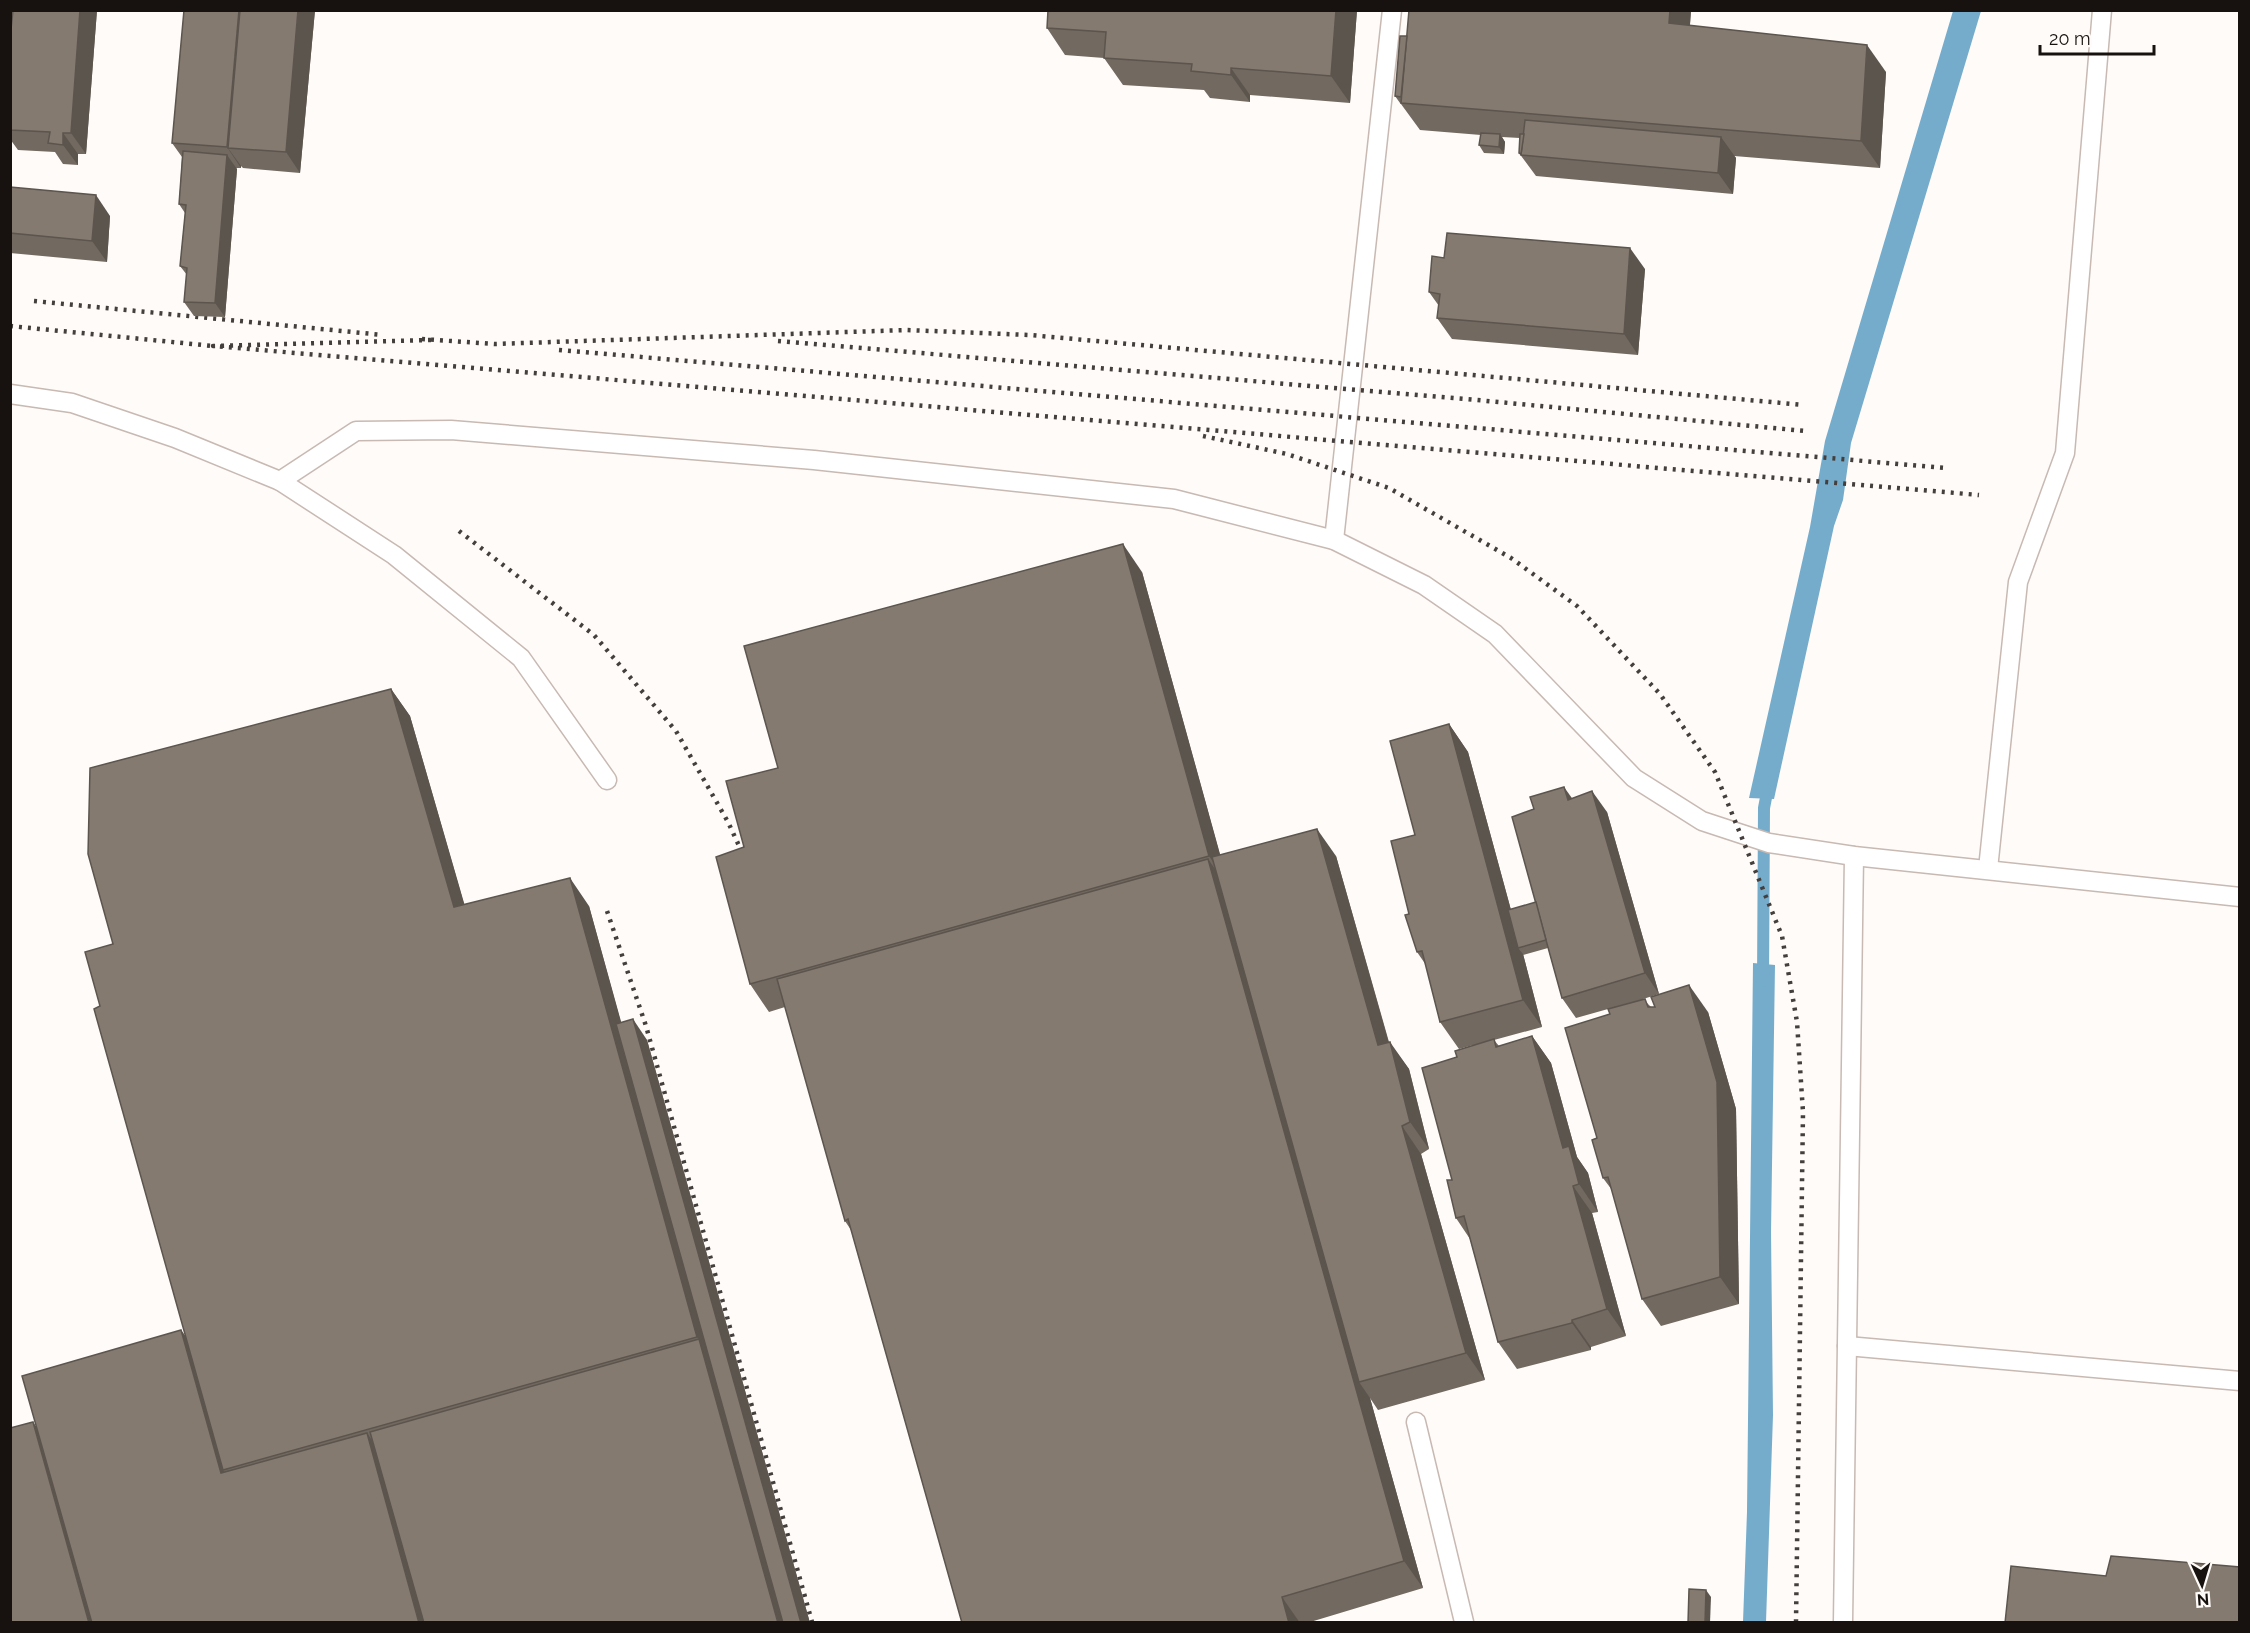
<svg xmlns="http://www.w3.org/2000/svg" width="2250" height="1633" font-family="Raleway,sans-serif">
<rect width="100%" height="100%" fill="#fefbf9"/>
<g fill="#75accb">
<path d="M1953 11H1981L1851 443 1843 500 1834 526 1774 799 1749 798 1810 527 1825 441Z"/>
<path d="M1753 963 1775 965 1771 1232 1773 1415 1766 1622H1743L1747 1512Z"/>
</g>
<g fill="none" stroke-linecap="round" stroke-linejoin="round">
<path stroke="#75accb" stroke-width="12" d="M1763 981 1764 808 1769 782"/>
<defs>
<g id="service">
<path d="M10 394 72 403 175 438 280 481 394 555 521 658 607 780"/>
<path d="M280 481 356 431 451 430 814 460 1174 499 1334 540 1424 585 1495 634 1634 778 1702 821 1769 843 1854 856 2240 897"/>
<path d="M1334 540 1392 10"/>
<path d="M1988 869 2018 582 2065 453 2102 10"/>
<path d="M1847 1346 2240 1381"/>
<path d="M1416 1422 1464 1622"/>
<path d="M1843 1622 1854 856"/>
</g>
</defs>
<use href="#service" stroke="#c8b9b2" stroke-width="21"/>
<use href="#service" stroke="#fff" stroke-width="18"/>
<g stroke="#443f3d" stroke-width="4.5" stroke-dasharray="3 6" stroke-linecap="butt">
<path d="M34 301 383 335"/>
<path d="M10 326 213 346"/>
<path d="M422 339 494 344 907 330 1030 335 1804 405"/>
<path d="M431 340 213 346 1979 495"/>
<path d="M778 341 1477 400 1805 431"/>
<path d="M559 350 1946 468"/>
<path d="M1203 436 1287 454 1389 488 1511 558 1577 606 1660 694 1715 772 1782 936 1797 1022 1803 1112 1796 1622"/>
<path d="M459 531 594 635 676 731 728 822 747 863"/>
<path d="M607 911 646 1026 812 1622"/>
</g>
</g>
<g fill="#726960">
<path d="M13 10H97L86 154H78V165L63 164 55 152 18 150 10 139V39Z"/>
<path d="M315 10 300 173 243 168 241 166V168H236L237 169 225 317 194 316 184 302 187 275 180 266 185 213 179 204 182 157 172 143Z"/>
<path d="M1048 10H1357L1350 103 1250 95V102L1210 98 1204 90 1123 85 1104 58 1065 55 1047 28Z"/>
<path d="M1409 10H1691L1690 25 1886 72 1880 168 1734 156 1736 158 1733 194 1536 176 1519 153 1520 138 1502 137 1505 142 1504 154 1484 153 1479 145 1481 135 1420 130 1401 104 1400 103 1395 96 1407 36Z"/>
<path d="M10 187 110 216 107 262 10 253Z"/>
<path d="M1444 258 1645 269 1638 355 1452 339 1437 318 1439 306 1429 292Z"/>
<path d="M1142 572 1220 855 1336 856 1389 1042 1409 1069 1429 1149 1421 1154 1485 1380 1378 1410 1370 1398 1423 1588 1307 1623H962L851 1230 845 1221 785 1007 769 1012 750 984 744 847 778 768Z"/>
<path d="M391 689 410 716 464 904 589 906 621 1023 647 1040 810 1623 37 1428 181 1330 186 1337 100 1006 113 944Z"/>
<path d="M1449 724 1468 752 1511 910 1536 902 1572 798 1607 812 1659 994 1643 999 1651 1007 1708 1012 1736 1109 1739 1304 1661 1326 1642 1299 1612 1190 1603 1178 1597 1138 1610 1014 1608 1009 1576 1018 1562 998 1548 948 1523 955V954L1542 1027 1494 1040 1499 1046 1532 1036 1551 1063 1577 1157 1588 1173 1598 1212 1592 1213 1626 1336 1591 1347V1350L1517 1369 1498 1342 1470 1239 1456 1218 1452 1180 1457 1057 1473 1045 1459 1049 1440 1022 1426 965 1417 952 1409 914 1415 835Z"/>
</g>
<g fill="#5c554e">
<path d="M80 10H97L86 154 71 133Z"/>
<path d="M239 10H255L228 148 241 166V168L227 147Z"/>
<path d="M298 10H315L300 173 286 152Z"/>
<path d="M1336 10H1357L1350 103 1331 76Z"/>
<path d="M1670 10H1691L1688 50 1669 23Z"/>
<path d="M1867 45 1886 72 1880 168 1861 141Z"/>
<path d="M1231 68 1250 95V102L1231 75Z"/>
<path d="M63 133 78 154V165L63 145Z"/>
<path d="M1500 134 1505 142 1504 154 1499 147Z"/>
<path d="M1721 137 1736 158 1733 194 1718 173Z"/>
<path d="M227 155 237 169 225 317 215 303Z"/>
<path d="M96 195 110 216 107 262 92 241Z"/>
<path d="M1630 248 1645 269 1638 355 1624 334Z"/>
<path d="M1123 544 1142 572 1228 883 1209 856Z"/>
<path d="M391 689 410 716 473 934 454 907Z"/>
<path d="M1449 724 1468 752 1521 947 1518 948 1523 954 1542 1027 1523 1000Z"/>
<path d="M1564 787 1579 808 1568 800Z"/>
<path d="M1592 791 1607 812 1659 994 1645 973Z"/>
<path d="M1317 829 1336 856 1397 1072 1378 1045Z"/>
<path d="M1208 859 1227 886 1359 1382 1370 1398 1423 1588 1404 1561Z"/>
<path d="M570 878 589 906 716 1364 789 1623H778L699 1339 697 1337Z"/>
<path d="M1689 985 1708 1012 1736 1109 1739 1304 1720 1277Z"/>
<path d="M633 1019 647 1040 810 1623H801Z"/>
<path d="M1532 1036 1551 1063 1577 1157 1588 1173 1598 1212 1579 1184 1563 1148Z"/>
<path d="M1390 1042 1409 1069 1429 1149 1410 1122Z"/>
<path d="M1402 1126 1421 1154 1485 1380 1466 1353Z"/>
<path d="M1573 1186 1592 1213 1626 1336 1607 1309Z"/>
<path d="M1572 1320 1591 1347V1350L1572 1323Z"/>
<path d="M181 1330 200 1357 223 1470 238 1491 221 1473Z"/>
<path d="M33 1422 52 1449 100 1623H89Z"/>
<path d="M367 1433 386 1461 430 1623H419Z"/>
<path d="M1706 1590 1711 1597 1710 1623H1705Z"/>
<path d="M1282 1597 1300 1623H1289Z"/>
</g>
<g fill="#847a70" stroke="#5c554e" stroke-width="1.5">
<path d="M13 10H80L71 133H63V145L48 143 50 132 10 130V39Z"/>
<path d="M184 10H239L227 147 172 143Z"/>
<path d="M240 10H298L286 152 228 148Z"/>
<path d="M1048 10H1336L1331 76 1231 68V75L1191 71 1192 64 1104 58 1106 32 1047 28Z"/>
<path d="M1409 10H1670L1669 23 1867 45 1861 141 1401 103Z"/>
<path d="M1400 36H1407L1401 97 1395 96Z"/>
<path d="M1525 120 1721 137 1718 173 1521 155Z"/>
<path d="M1481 133 1500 134 1499 147 1479 145Z"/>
<path d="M1520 134H1524L1521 154 1519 153Z"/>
<path d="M183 151 227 155 215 303 184 302 187 268 180 266 186 205 179 204Z"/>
<path d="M10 187 96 195 92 241 10 233Z"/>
<path d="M1447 233 1630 248 1624 334 1437 318 1440 294 1429 292 1432 256 1444 258Z"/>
<path d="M1123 544 1209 856 750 984 716 857 744 847 726 781 778 768 744 646Z"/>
<path d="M391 689 454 907 570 878 697 1337 223 1470 94 1009 100 1006 85 952 113 944 88 854 90 768Z"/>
<path d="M1449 724 1523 1000 1440 1022 1422 951 1417 952 1405 915 1409 914 1391 841 1415 835 1390 741Z"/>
<path d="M1564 787 1568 800 1592 791 1645 973 1562 998 1512 817 1534 809 1530 797Z"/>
<path d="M1317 829 1378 1045 1390 1042 1410 1122 1402 1126 1466 1353 1359 1382 1212 857Z"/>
<path d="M1208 859 1404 1561 1282 1597 1289 1623H962L848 1219 845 1221 777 979Z"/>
<path d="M1536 902 1546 940 1518 948 1508 910Z"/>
<path d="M1689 985 1717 1082 1720 1277 1642 1299 1608 1177 1603 1178 1592 1140 1597 1138 1565 1028 1610 1014 1608 1009 1645 999 1648 1007H1655L1651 997Z"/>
<path d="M633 1019 801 1623H783L616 1024Z"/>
<path d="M1532 1036 1563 1148 1569 1146 1579 1184 1573 1186 1607 1309 1572 1320V1323L1498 1342 1464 1216 1456 1218 1447 1180H1452L1422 1068 1457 1057 1455 1051 1494 1039 1496 1047Z"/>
<path d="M181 1330 221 1473 367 1433 419 1623H92L22 1376Z"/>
<path d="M699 1339 778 1623H424L370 1432Z"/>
<path d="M33 1422 89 1623H10V1428Z"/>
<path d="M2111 1556 2240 1567V1623H2005L2011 1566 2106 1576Z"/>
<path d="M1689 1589 1706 1590 1705 1623H1688Z"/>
</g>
<rect width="2250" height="1633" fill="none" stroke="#171210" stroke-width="24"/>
<g transform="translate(2202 1585) rotate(176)" stroke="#fefbf9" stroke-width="4.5" paint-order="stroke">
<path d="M0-4.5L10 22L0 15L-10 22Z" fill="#171210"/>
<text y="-9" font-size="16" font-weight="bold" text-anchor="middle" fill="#171210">N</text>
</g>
<path d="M2040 45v9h114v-9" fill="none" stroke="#171210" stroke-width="3"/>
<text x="2049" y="45" font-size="18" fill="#171210" stroke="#fefbf9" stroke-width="4.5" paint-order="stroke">20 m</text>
</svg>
